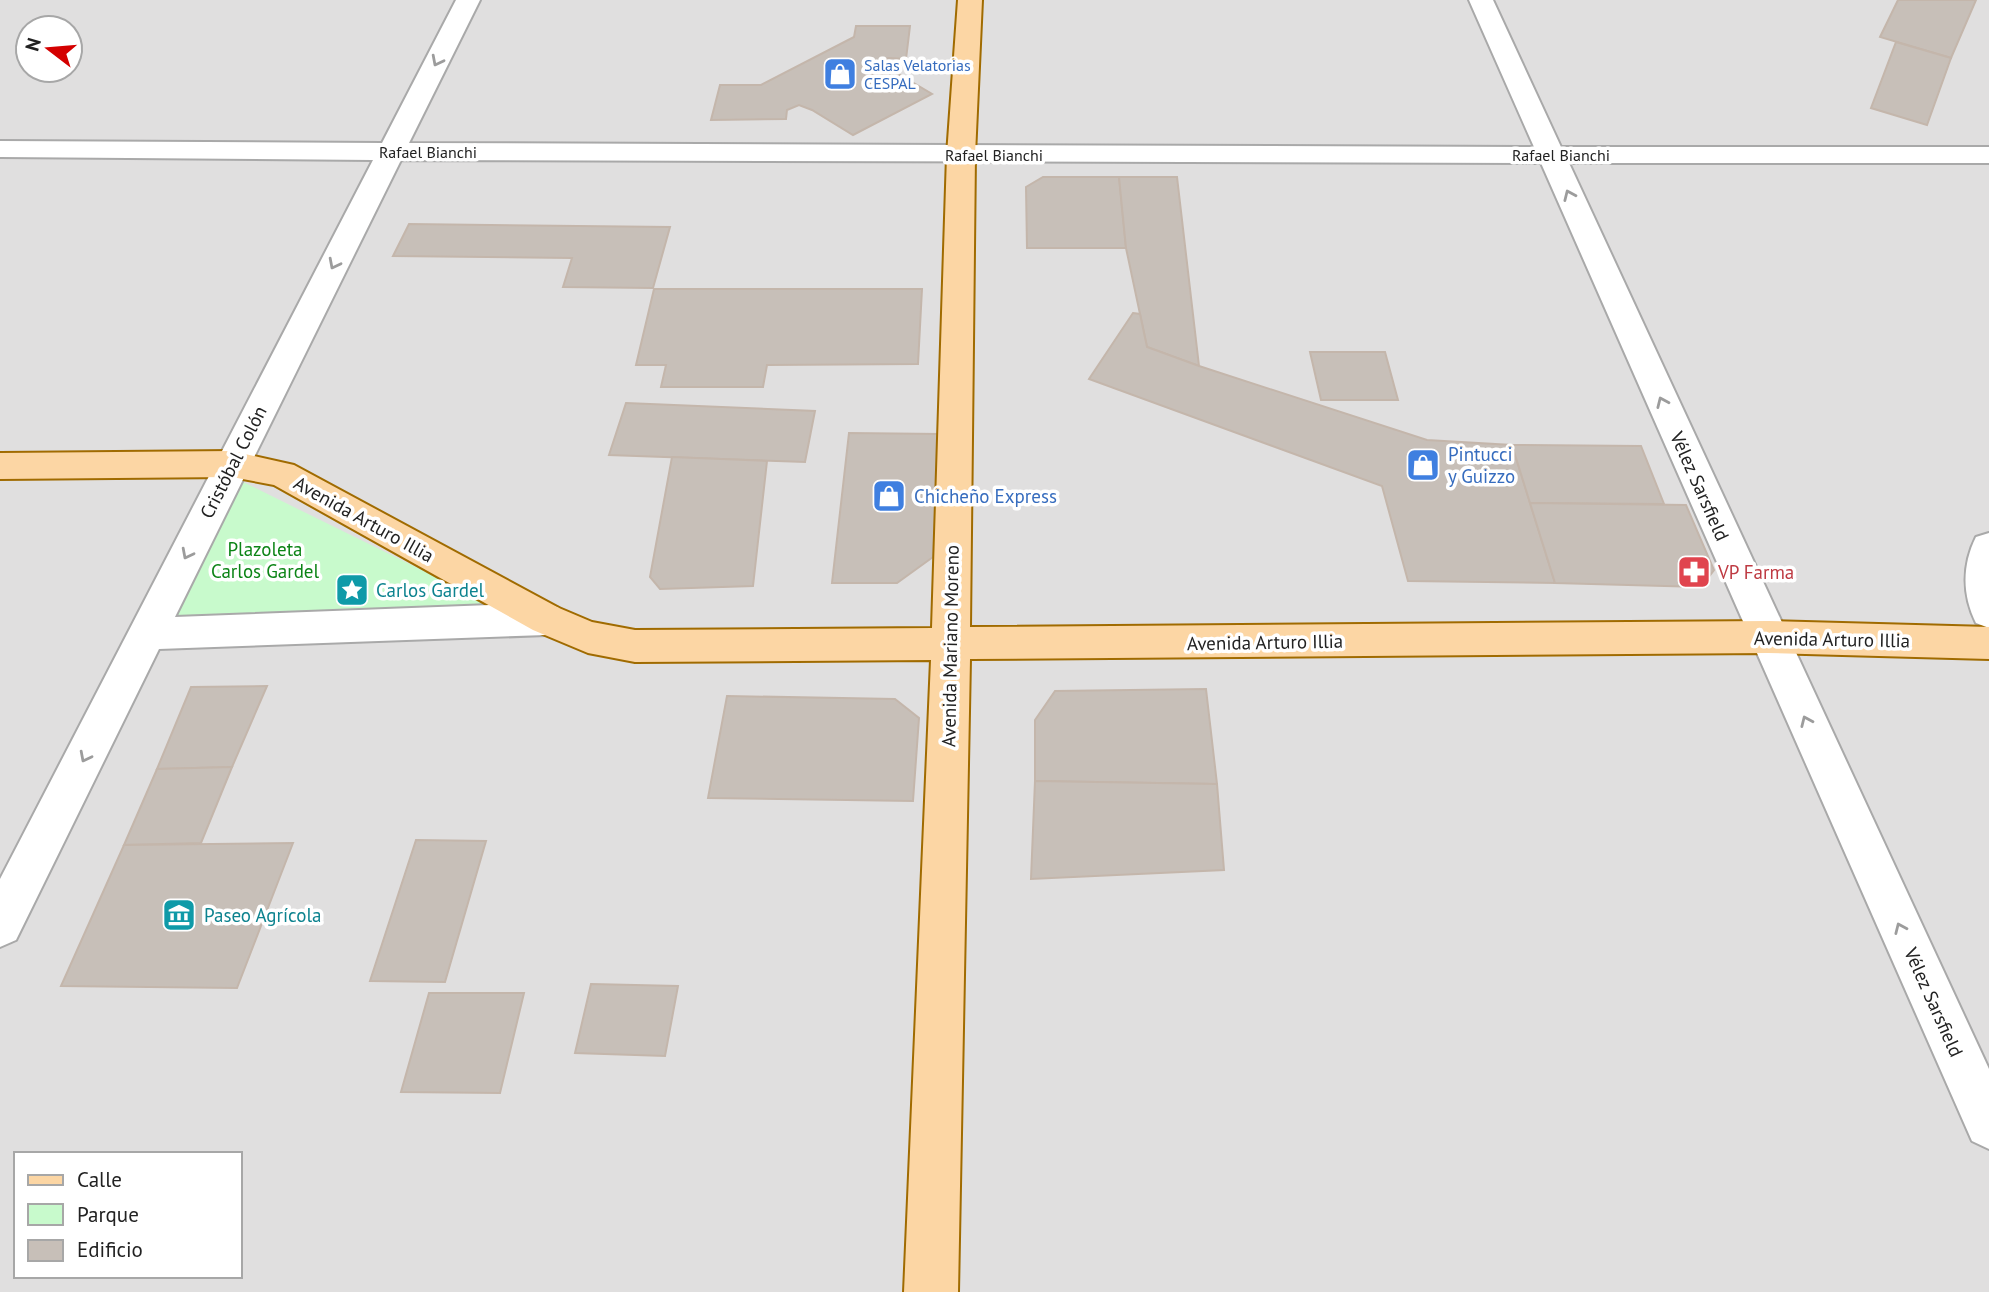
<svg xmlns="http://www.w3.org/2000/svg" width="1989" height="1292" font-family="'PT Sans',sans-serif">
<rect width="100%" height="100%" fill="#f2efe9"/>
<path fill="#e0dfdf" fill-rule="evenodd" d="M0 0H1989V1292H0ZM28 28H70V70H28ZM16 1154H240V1276H16Z"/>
<path fill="#c8facc" d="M237 479 503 610 170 623Z"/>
<g fill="#c7bfb8" stroke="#c4b6ab" stroke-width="2">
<path d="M1898 0H1976L1951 58 1880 37Z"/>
<path d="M856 26H910L906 59 888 58 880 63 932 94 853 135 812 110 799 105 787 110 786 119 711 120 720 85H761L854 37Z"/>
<path d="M1896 42 1951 58 1927 125 1871 108Z"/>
<path d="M1043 177H1119L1126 248H1027L1026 187Z"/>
<path d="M1119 177H1177L1199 366 1147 347 1126 248Z"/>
<path d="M409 224 670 227 653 288 563 287 572 258 393 256Z"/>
<path d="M654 289H922L918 364 767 365 763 387H661L666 365H636Z"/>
<path d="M1133 313 1140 314 1147 347 1199 366 1427 440 1512 445 1555 583 1408 581 1382 486 1089 379Z"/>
<path d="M1310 352H1385L1398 400H1321Z"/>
<path d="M626 403 815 411 805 462 609 455Z"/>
<path d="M849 433 940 434 933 557 897 583H832Z"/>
<path d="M1512 445 1641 446 1664 504 1530 503Z"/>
<path d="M672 457 767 461 753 586 660 589 650 577Z"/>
<path d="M1530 503 1686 505 1714 570 1701 587 1555 583Z"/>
<path d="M267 686 232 767 157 769 191 687Z"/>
<path d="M1206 689 1217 784 1035 781V720L1055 691Z"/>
<path d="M727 696 895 699 919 718 913 801 708 798Z"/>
<path d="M232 767 201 843 124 845 157 769Z"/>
<path d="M1035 781 1217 784 1224 870 1031 879Z"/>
<path d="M416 840 486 841 445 982 370 981Z"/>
<path d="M293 843 237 988 61 986 124 845Z"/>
<path d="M591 984 678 986 665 1056 575 1053Z"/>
<path d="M429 993H524L500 1093 401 1092Z"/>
</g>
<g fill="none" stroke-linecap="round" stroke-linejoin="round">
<defs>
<g id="minor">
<path d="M456 0H480L409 143 1534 147 1469 0H1493L1561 147H1989V163H1569L1989 1069V1149L1972 1141 1541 163 401 160 175 617 546 603 559 608 565 619 559 630 546 635 159 649 16 940 0 947V879L373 160 0 157V141L382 143Z"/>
<path d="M1989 533V628L1976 623C1962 595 1962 565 1976 537Z"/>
</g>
<path id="major" d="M958 0H982L975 155 970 627 1768 621 1989 627V659L1768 653 970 659 958 1292H904L931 660 635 662 588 653 533 630 274 485 232 477 0 479V453L232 451 294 465 559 608 592 622 635 630 932 628 947 155Z"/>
</defs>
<use href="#minor" stroke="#a9a9a9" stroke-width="4"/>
<use href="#major" stroke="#a06b00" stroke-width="4"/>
<use href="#minor" fill="#fff" fill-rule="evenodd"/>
<use href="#major" fill="#fcd6a4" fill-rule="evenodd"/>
</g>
<defs><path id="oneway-chevron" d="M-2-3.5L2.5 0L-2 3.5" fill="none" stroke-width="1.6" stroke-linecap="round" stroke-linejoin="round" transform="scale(1.75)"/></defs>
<g stroke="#9c9c9c">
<use href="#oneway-chevron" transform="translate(437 61) rotate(117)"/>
<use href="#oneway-chevron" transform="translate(1569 195) rotate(-114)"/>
<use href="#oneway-chevron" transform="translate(334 264) rotate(117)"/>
<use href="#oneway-chevron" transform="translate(1662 402) rotate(-114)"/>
<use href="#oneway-chevron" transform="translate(187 554) rotate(117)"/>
<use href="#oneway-chevron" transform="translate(1806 721) rotate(-114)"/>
<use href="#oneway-chevron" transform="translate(85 757) rotate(117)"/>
<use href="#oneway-chevron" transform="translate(1900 928) rotate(-114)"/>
</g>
<defs>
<symbol id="shop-square" viewBox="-11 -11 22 22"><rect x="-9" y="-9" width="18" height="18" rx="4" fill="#3f7fe0" stroke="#fff"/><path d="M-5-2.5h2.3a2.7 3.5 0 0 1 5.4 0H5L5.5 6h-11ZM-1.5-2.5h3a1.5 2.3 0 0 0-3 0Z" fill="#fff"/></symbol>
<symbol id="pharmacy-square" viewBox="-11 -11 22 22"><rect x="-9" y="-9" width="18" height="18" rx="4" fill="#e0444e" stroke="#fff"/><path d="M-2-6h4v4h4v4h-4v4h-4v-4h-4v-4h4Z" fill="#fff"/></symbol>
<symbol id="sight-square" viewBox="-11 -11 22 22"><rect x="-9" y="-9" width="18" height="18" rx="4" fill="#0f9aa8" stroke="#fff"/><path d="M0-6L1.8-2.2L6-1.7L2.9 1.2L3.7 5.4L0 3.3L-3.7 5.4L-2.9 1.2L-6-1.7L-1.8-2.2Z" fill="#fff"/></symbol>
<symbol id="museum-square" viewBox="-11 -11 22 22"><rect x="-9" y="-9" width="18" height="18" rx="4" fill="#0f9aa8" stroke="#fff"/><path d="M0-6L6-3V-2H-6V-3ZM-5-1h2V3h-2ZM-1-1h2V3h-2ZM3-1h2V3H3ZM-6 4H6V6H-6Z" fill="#fff"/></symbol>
</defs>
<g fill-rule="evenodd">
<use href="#shop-square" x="821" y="55" width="38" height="38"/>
<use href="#shop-square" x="1404" y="446" width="38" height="38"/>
<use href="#shop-square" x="870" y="477" width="38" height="38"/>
<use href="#pharmacy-square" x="1675" y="553" width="38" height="38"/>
<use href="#sight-square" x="333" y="571" width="38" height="38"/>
<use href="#museum-square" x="160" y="896" width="38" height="38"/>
</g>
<g text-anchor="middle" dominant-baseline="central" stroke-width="7" stroke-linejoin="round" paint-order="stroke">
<g font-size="16" fill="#366cbe" stroke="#fff" text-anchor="start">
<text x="864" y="65">Salas Velatorias<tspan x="864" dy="18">CESPAL</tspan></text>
</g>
<g font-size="16" fill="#222" stroke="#fff">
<text x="428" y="152">Rafael Bianchi</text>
<text x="994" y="155">Rafael Bianchi</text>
<text x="1561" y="155">Rafael Bianchi</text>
</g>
<g font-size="19" fill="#366cbe" stroke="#fff" text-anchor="start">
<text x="1448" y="454">Pintucci<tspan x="1448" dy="22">y Guizzo</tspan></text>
<text x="914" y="496">Chicheño Express</text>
</g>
<g font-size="19" fill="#222" stroke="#fff">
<text transform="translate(233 462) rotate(-63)">Cristóbal Colón</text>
<text transform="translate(1700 486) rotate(66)">Vélez Sarsfield</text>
<text transform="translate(364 519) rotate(29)">Avenida Arturo Illia</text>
<text transform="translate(1832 639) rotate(1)">Avenida Arturo Illia</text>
<text transform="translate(1265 642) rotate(-1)">Avenida Arturo Illia</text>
<text transform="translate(950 646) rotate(-89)">Avenida Mariano Moreno</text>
<text transform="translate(1934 1002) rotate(66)">Vélez Sarsfield</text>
</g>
<g font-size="19" fill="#0c8416" stroke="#fff">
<text x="265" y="549">Plazoleta<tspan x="265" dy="22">Carlos Gardel</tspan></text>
</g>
<g font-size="19" fill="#be3a42" stroke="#fff" text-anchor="start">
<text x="1718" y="572">VP Farma</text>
</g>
<g font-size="19" fill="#0d838f" stroke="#fff" text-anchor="start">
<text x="376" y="590">Carlos Gardel</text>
<text x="204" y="915">Paseo Agrícola</text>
</g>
</g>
<rect x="14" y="1152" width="228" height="126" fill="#ffffff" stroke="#a7a7a7" stroke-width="2"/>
<rect x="28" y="1175" width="35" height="10" fill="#fcd6a4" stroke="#a7a7a7" stroke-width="2"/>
<text x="77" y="1187" font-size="21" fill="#222222">Calle</text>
<rect x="28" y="1204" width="35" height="21" fill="#c8facc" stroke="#a7a7a7" stroke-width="2"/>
<text x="77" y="1222" font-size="21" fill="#222222">Parque</text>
<rect x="28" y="1240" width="35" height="21" fill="#c7bfb8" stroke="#a7a7a7" stroke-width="2"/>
<text x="77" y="1257" font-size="21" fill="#222222">Edificio</text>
<g transform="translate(49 49) rotate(286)"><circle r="33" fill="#ffffff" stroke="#a7a7a7" stroke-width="2"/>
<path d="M0-5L12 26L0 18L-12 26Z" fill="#d40000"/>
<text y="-10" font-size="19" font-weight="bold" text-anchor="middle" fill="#222222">N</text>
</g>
</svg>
